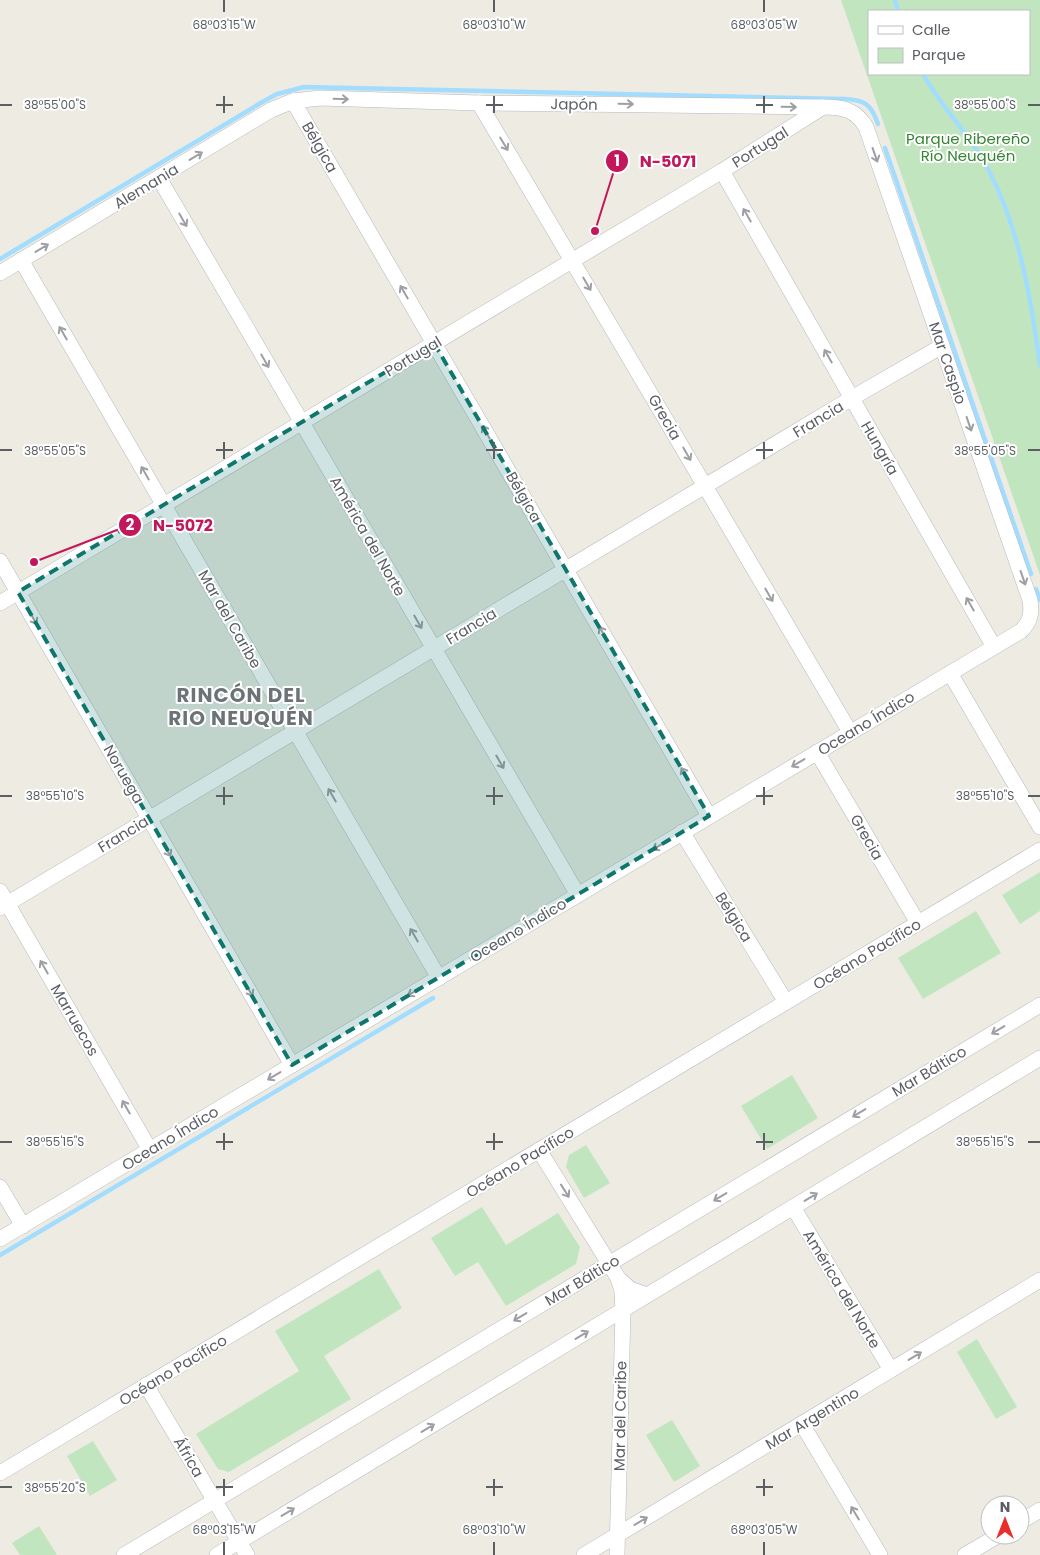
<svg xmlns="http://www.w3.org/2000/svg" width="1040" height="1555" font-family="Poppins,sans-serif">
<rect width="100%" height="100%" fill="#eeebe3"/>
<g fill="#c1e6bf" fill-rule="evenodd">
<path d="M841 0H1040V575ZM869 11H1029V74H869Z"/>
<path d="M1040 872V911L1020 924 1002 895Z"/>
<path d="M976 911 1001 953 923 999 898 958Z"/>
<path d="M792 1075 818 1118 767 1149 741 1106Z"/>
<path d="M586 1145 610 1183 584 1198 566 1167 569 1155Z"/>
<path d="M482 1207 506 1245 558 1213 580 1247 576 1264 506 1306 478 1262 455 1276 431 1238Z"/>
<path d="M379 1269 402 1308 324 1356 351 1399 229 1472 218 1469 196 1434 299 1371 275 1331Z"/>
<path d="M977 1339 1017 1407 996 1419 957 1352Z"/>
<path d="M672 1420 700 1466 674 1482 646 1435Z"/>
<path d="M93 1441 117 1480 90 1496 67 1456Z"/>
<path d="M39 1526 57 1555H20L12 1543Z"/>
</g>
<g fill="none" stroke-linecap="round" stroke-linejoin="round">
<g stroke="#a2ddff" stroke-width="4.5">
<path d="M895 0 898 11"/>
<path d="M923 74C942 108 971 136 989 171 1020 230 1031 300 1040 365"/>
<path d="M885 148 1031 574"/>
<path d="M0 259 264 101 277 94 304 87 844 99C865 100 871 104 878 124"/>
<path d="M1036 589 1040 600"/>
<path d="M0 1255 433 998"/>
</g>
<defs>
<g id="minor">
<path d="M293 101 709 816"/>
<path d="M479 103 850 732"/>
<path d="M722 171 994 647"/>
<path d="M159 178 578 895"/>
<path d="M21 260 439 978"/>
<path d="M0 273 271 110 293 101 320 98 479 103 824 107C843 107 856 110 866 127L1030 600C1032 613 1031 621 1021 631L0 1239"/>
<path d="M0 561 292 1065"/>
<path d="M0 603 722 171 823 107"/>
<path d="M950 673 1040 827"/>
<path d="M817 752 918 923"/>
<path d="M682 832 786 1002"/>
<path d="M0 891 150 1150"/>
<path d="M0 908 852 398 942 346"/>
<path d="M539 1150 618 1278 630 1289 647 1295"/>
<path d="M0 1187 23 1226"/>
<path d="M793 1207 891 1370"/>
<path d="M146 1385 247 1555"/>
<path d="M802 1424 880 1555"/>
<path d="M0 1473 1040 850"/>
<path d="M1020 1522 1040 1510"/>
<path d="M124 1555 1040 1005"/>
<path d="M217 1555 1040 1058"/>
<path d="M584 1555 1040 1280"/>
<path d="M617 1555 623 1310 622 1291 618 1278"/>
<path d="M965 1555 999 1535"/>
</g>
</defs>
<use href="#minor" stroke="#b5b9bd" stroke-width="16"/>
<use href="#minor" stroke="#fff" stroke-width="15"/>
</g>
<defs><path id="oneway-shaft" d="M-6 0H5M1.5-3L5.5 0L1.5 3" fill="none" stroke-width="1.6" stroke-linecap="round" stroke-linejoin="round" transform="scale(1.25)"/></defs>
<g stroke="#9d9fa2">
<use href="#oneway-shaft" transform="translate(341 99) rotate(2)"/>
<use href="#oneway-shaft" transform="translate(626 104) rotate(1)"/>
<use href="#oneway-shaft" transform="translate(789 107) rotate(1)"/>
<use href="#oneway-shaft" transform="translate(504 144) rotate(59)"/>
<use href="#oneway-shaft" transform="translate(875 155) rotate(71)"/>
<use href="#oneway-shaft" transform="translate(196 156) rotate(-31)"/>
<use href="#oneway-shaft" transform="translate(747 215) rotate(-120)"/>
<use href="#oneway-shaft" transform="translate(183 220) rotate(60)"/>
<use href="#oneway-shaft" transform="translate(42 248) rotate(-31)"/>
<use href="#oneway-shaft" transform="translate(587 284) rotate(60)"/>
<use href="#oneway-shaft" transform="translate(404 292) rotate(-120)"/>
<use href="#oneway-shaft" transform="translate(63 333) rotate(-120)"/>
<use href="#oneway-shaft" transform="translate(828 356) rotate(-120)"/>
<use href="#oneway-shaft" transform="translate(265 361) rotate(60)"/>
<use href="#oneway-shaft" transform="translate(969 424) rotate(71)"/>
<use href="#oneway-shaft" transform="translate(486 432) rotate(-120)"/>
<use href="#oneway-shaft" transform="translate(687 454) rotate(60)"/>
<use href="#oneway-shaft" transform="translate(145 473) rotate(-120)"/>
<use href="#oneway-shaft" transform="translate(1023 578) rotate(71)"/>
<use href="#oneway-shaft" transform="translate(769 595) rotate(60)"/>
<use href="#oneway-shaft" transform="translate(970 604) rotate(-120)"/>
<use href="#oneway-shaft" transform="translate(33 618) rotate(60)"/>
<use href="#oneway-shaft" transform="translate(418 622) rotate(60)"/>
<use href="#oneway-shaft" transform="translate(603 633) rotate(-120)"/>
<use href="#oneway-shaft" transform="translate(500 762) rotate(60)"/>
<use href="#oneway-shaft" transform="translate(798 763) rotate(149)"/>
<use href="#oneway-shaft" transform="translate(685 774) rotate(-120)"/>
<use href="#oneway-shaft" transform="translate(332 795) rotate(-120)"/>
<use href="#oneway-shaft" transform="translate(659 846) rotate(149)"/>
<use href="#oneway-shaft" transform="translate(167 850) rotate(60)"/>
<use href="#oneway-shaft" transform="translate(414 935) rotate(-120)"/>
<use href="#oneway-shaft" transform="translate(44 967) rotate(-120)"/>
<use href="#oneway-shaft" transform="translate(249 990) rotate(60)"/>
<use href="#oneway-shaft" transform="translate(414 992) rotate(149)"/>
<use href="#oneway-shaft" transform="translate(998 1030) rotate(149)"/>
<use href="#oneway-shaft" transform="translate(274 1076) rotate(149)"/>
<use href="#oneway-shaft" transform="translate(126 1107) rotate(-120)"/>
<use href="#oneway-shaft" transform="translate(859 1113) rotate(149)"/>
<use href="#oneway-shaft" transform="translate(565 1191) rotate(58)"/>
<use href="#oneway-shaft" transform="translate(720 1197) rotate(149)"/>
<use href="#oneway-shaft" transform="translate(811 1197) rotate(-31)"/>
<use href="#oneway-shaft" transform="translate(520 1317) rotate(149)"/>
<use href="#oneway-shaft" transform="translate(582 1335) rotate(-31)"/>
<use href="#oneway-shaft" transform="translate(915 1356) rotate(-31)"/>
<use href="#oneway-shaft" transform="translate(428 1428) rotate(-31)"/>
<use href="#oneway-shaft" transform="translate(288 1512) rotate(-31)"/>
<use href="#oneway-shaft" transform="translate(855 1513) rotate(-121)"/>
<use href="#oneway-shaft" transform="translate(641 1521) rotate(-31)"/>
</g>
<path fill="#0f766e" fill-opacity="0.2" stroke="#0f766e" stroke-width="4" stroke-dasharray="10 6" stroke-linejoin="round" d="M434 343 709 816 292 1065 18 592Z"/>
<path fill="none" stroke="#5b5f64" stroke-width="2" d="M224 0V12M494 0V12M764 0V12M224 96V113M494 96V113M764 96V113M0 105H12M216 105H233M486 105H503M756 105H773M1028 105H1040M224 442V459M494 442V459M764 442V459M0 450H12M216 450H233M486 450H503M756 450H773M1028 450H1040M224 787V805M494 787V805M764 787V805M0 796H12M216 796H233M486 796H503M756 796H773M1028 796H1040M224 1133V1150M494 1133V1150M764 1133V1150M0 1142H12M216 1142H233M486 1142H503M756 1142H773M1028 1142H1040M224 1479V1496M494 1479V1496M764 1479V1496M0 1487H12M216 1487H233M486 1487H503M756 1487H773M224 1542V1555M494 1542V1555M764 1542V1555"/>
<g text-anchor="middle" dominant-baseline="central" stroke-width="4" stroke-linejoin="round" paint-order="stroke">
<g font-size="15" fill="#5b5f64" stroke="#fff">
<text transform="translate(574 104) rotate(1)">Japón</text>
<text transform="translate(320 147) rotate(60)">Bélgica</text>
<text transform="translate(760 147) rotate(-32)">Portugal</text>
<text transform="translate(146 186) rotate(-31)">Alemania</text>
<text transform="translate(413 356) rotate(-31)">Portugal</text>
<text transform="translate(948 363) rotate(71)">Mar Caspio</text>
<text transform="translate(665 417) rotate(60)">Grecia</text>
<text transform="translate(818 419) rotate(-31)">Francia</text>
<text transform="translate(880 448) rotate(60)">Hungría</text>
<text transform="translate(524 497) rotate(60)">Bélgica</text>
<text transform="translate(368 536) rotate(60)">América del Norte</text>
<text transform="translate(230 619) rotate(60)">Mar del Caribe</text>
<text transform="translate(471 626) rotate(-31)">Francia</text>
<text transform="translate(866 723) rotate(-31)">Oceano Índico</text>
<text transform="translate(124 774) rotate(60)">Noruega</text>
<text transform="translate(123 834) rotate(-31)">Francia</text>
<text transform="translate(867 837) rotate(60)">Grecia</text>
<text transform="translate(734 917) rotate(58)">Bélgica</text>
<text transform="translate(518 930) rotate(-31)">Oceano Índico</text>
<text transform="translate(867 954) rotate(-31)">Océano Pacífico</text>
<text transform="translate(75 1020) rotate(60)">Marruecos</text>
<text transform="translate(929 1071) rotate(-31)">Mar Báltico</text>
<text transform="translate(170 1138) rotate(-31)">Oceano Índico</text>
<text transform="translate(520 1162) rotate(-31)">Océano Pacífico</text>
<text transform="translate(582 1280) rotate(-31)">Mar Báltico</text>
<text transform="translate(842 1289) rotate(59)">América del Norte</text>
<text transform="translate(173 1370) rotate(-31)">Océano Pacífico</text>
<text transform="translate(620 1416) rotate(-89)">Mar del Caribe</text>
<text transform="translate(812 1418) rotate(-31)">Mar Argentino</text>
<text transform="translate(189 1457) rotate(60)">África</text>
</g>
<g font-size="15" fill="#358333" stroke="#fff">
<text x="968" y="138">Parque Ribereño<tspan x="968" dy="17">Río Neuquén</tspan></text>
</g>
<g font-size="20" font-weight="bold" letter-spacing="1" fill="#6c7276" stroke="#fff">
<text x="241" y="695">RINCÓN DEL<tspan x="241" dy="23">RIO NEUQUÉN</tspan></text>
</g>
</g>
<g font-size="12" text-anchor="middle" fill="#5b5f64" stroke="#fff" stroke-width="4" stroke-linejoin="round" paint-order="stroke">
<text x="224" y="29">68°03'15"W</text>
<text x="494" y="29">68°03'10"W</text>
<text x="764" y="29">68°03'05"W</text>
<text x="55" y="109">38°55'00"S</text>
<text x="985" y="109">38°55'00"S</text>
<text x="55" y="455">38°55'05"S</text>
<text x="985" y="455">38°55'05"S</text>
<text x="55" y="800">38°55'10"S</text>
<text x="985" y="800">38°55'10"S</text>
<text x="55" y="1146">38°55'15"S</text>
<text x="985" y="1146">38°55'15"S</text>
<text x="55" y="1492">38°55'20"S</text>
<text x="224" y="1534">68°03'15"W</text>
<text x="494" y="1534">68°03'10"W</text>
<text x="764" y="1534">68°03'05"W</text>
</g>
<path fill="none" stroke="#c2185b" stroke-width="2" d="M595 231L617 161M34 562L130 525"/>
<g fill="#c2185b" stroke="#fff" stroke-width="2">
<circle cx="595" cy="231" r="5"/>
<circle cx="34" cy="562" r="5"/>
<circle cx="617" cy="161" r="12"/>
<circle cx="130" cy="525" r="12"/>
</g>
<g font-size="15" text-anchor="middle" font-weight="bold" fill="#fff">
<text x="617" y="166">1</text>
<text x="130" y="530">2</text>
</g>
<g font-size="16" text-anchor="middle" font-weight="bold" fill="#c2185b" stroke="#fff" stroke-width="4" stroke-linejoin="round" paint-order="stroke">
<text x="668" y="167">N-5071</text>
<text x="183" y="531">N-5072</text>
</g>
<rect x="868" y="10" width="162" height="65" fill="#ffffff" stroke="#bdbfc1"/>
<rect x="878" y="26" width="25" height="8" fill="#ffffff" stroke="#bdbfc1"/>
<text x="912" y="35" font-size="15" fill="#5b5f64">Calle</text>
<rect x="878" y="48" width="25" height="15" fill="#c1e6bf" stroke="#bdbfc1"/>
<text x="912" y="60" font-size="15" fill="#5b5f64">Parque</text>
<g transform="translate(1005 1520)"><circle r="24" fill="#ffffff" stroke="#bdbfc1"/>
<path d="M0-4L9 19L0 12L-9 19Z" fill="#eb2d2c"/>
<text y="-8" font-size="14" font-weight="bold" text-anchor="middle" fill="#5b5f64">N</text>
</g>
</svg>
